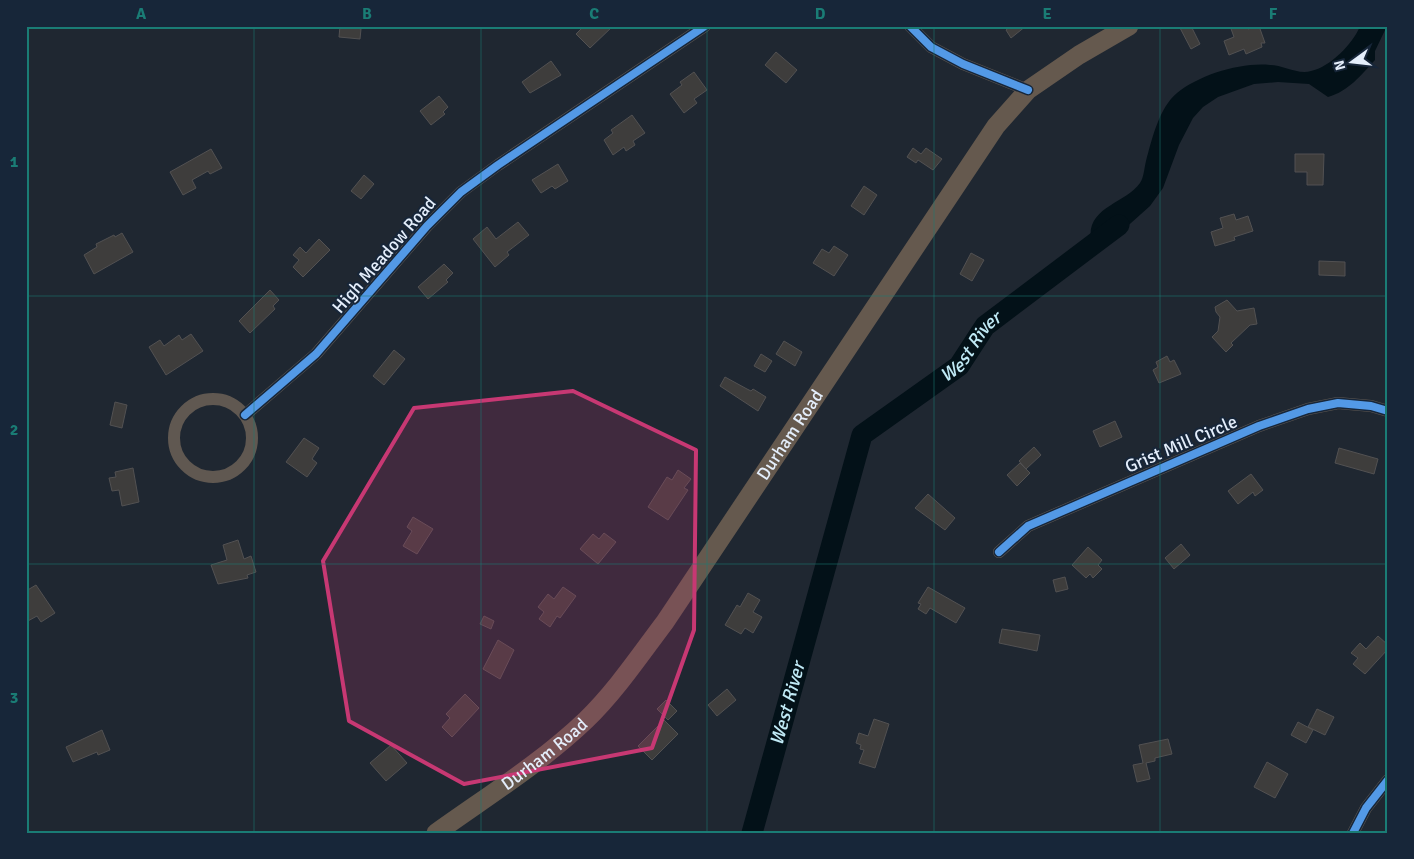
<svg xmlns="http://www.w3.org/2000/svg" width="1414" height="859" font-family="Signika,sans-serif">
<rect width="100%" height="100%" fill="#1f2731"/>
<path fill="#031118" d="M1360 26H1387L1375 51V60C1361 75 1349 91 1328 97L1309 84 1278 82 1254 84 1218 97 1203 107 1193 118 1179 145 1163 188 1150 206 1112 240 1097 244 1091 240C1086 207 1125 204 1140 183 1144 177 1144 169 1146 161 1152 139 1159 108 1177 93 1199 75 1241 62 1270 65 1283 65 1298 75 1311 71 1330 67 1353 44 1360 26Z"/>
<g fill="none" stroke-linecap="round" stroke-linejoin="round">
<path stroke="#031118" stroke-width="21" id="s1" d="M752 833 862 435 959 366 985 326 1119 225"/>
</g>
<g fill="#3e3d3c" stroke="#525152">
<path d="M340 26H357V28L361 29 360 39 339 37Z"/>
<path d="M584 26H613L590 48 576 34Z"/>
<path d="M1011 26H1026L1011 38 1006 30Z"/>
<path d="M1179 26H1191L1200 44 1191 49Z"/>
<path d="M1230 26H1247L1248 29 1259 26 1265 43H1261L1262 47 1246 54 1244 49 1229 55 1224 41 1234 37Z"/>
<path d="M776 52 797 70 786 83 765 65Z"/>
<path d="M551 61 561 75 530 93 522 82Z"/>
<path d="M694 72 707 90 694 99 697 103 684 113 670 94 682 85 680 82Z"/>
<path d="M439 96 448 107 443 112 445 114 431 125 420 111Z"/>
<path d="M632 115 645 133 633 141 635 145 626 151 624 147 613 155 604 140 613 133 611 130Z"/>
<path d="M913 148 921 154 926 148 942 159 933 170 918 160 916 163 907 157Z"/>
<path d="M211 149 222 168 210 174 208 171 192 180 196 188 183 195 170 172Z"/>
<path d="M1295 154H1324L1323 185H1307V172H1295Z"/>
<path d="M558 164 568 181 555 189 552 186 541 193 532 180Z"/>
<path d="M364 175 374 184 361 199 351 191Z"/>
<path d="M864 186 877 195 864 215 851 206Z"/>
<path d="M1234 214 1236 220 1248 216 1253 231 1234 237 1235 240 1215 246 1211 232 1223 228 1220 218Z"/>
<path d="M518 222 529 235 507 252 509 255 495 267 473 239 487 227 496 239Z"/>
<path d="M122 233 133 252 94 274 84 255 97 247 96 244 114 235 115 237Z"/>
<path d="M319 239 330 250 303 277 293 267 299 260 293 255 300 247 306 253Z"/>
<path d="M834 246 848 255 834 276 813 263 822 249 829 253Z"/>
<path d="M971 253 984 260 972 281 960 274Z"/>
<path d="M1319 261 1345 262V276L1319 275Z"/>
<path d="M444 264 453 273 446 280 448 282 428 299 418 287Z"/>
<path d="M270 290 279 300 273 306 275 309 250 333 239 321Z"/>
<path d="M1227 300 1237 311 1254 308 1257 324 1250 325 1231 343 1233 345 1226 352 1212 337 1218 331 1220 317 1216 312 1215 307Z"/>
<path d="M191 334 203 351 166 375 149 347 160 340 164 346 179 335 182 340Z"/>
<path d="M784 341 802 352 795 366 776 354Z"/>
<path d="M394 350 405 359 384 385 373 376Z"/>
<path d="M761 354 772 361 765 372 754 366Z"/>
<path d="M1167 356 1170 362 1174 360 1181 374 1159 383 1153 370 1158 367 1156 362Z"/>
<path d="M725 377 747 389 751 391 753 389 766 397 758 411 720 386Z"/>
<path d="M115 402 127 405 122 428 110 425Z"/>
<path d="M1115 421 1122 437 1100 447 1093 431Z"/>
<path d="M304 438 319 448 312 459 317 463 307 477 286 462Z"/>
<path d="M1034 447 1041 455 1026 469 1019 461Z"/>
<path d="M1339 448 1378 459 1374 474 1335 463Z"/>
<path d="M1020 463 1030 473 1017 486 1007 475Z"/>
<path d="M133 468 139 502 122 506 119 490 112 491 109 478 116 477 115 472Z"/>
<path d="M678 470 691 479 684 488 688 490 668 520 648 507 667 477 672 480Z"/>
<path d="M1251 474 1263 490 1255 496 1253 492 1238 504 1228 491Z"/>
<path d="M928 494 955 518 945 530 915 508Z"/>
<path d="M413 517 433 529 417 554 403 546 412 531 407 527Z"/>
<path d="M604 533 616 542 598 564 580 549 593 534 599 539Z"/>
<path d="M238 540 244 559 251 556 256 572 247 575 248 578 218 584 211 565 227 560 223 545Z"/>
<path d="M1181 544 1190 555 1174 569 1165 558Z"/>
<path d="M1088 547 1102 560 1098 565 1102 569 1093 578 1090 574 1086 578 1072 565Z"/>
<path d="M1065 577 1068 589 1056 592 1053 580Z"/>
<path d="M36 585 55 613 41 622 37 616 26 622V591Z"/>
<path d="M563 587 576 596 560 618 557 616 550 627 539 619 544 612 538 607 548 594 554 599Z"/>
<path d="M928 587 965 608 956 623 930 608 926 614 918 609 921 604 918 603Z"/>
<path d="M748 593 760 600 753 612 762 617 753 633 745 628 741 634 725 625 737 605 740 607Z"/>
<path d="M484 616 494 621 491 629 480 624Z"/>
<path d="M1002 629 1040 635 1037 651 999 643Z"/>
<path d="M1378 636 1388 645V649L1365 674 1353 664 1358 658 1351 653 1360 643 1366 649Z"/>
<path d="M498 640 514 650 500 679 483 669Z"/>
<path d="M727 689 736 700 717 716 708 705Z"/>
<path d="M465 694 479 708 452 737 442 727 450 718 446 714Z"/>
<path d="M666 700 677 711 668 720 657 709Z"/>
<path d="M1317 709 1334 717 1325 735 1308 727Z"/>
<path d="M874 719 889 724 875 768 859 763 864 750 860 749 861 745 856 743 859 733 868 736Z"/>
<path d="M664 720 678 734 652 760 638 746Z"/>
<path d="M1298 722 1313 730 1306 743 1291 735Z"/>
<path d="M102 730 110 750 98 755 97 752 73 762 66 747Z"/>
<path d="M1168 739 1172 754 1155 758V761L1146 763 1150 779 1137 782 1133 765 1143 763 1139 745Z"/>
<path d="M391 745 407 763 386 781 370 763Z"/>
<path d="M1267 762 1288 774 1275 798 1254 787Z"/>
</g>
<g fill="none" stroke-linecap="round" stroke-linejoin="round">
<g stroke="#605851" stroke-width="12">
<path d="M910 26 931 47 963 64 1028 90"/>
<circle cx="213" cy="438" r="39"/>
<path d="M245 415 316 354 427 226 461 192 498 165 705 26"/>
<path d="M999 552 1028 526 1259 426 1308 409 1338 403 1371 406 1388 411"/>
<path d="M1353 833 1366 808 1388 780"/>
</g>
<path stroke="#65594e" stroke-width="19" id="s2" d="M436 833C486 797 541 763 586 720 616 691 640 655 665 622L996 126 1028 90 1079 55 1129 26"/>
<defs>
<g id="cycleway">
<path d="M910 26 931 47 963 64 1028 90"/>
<path d="M245 415 316 354 427 226 461 192 498 165 705 26"/>
<path d="M999 552 1028 526 1259 426 1308 409 1338 403 1371 406 1388 411"/>
<path d="M1353 833 1366 808 1388 780"/>
</g>
</defs>
<use href="#cycleway" stroke="#172639" stroke-width="11"/>
<use href="#cycleway" stroke="#5399e6" stroke-width="8"/>
</g>
<path fill="#c73873" fill-opacity="0.2" stroke="#c73873" stroke-width="4" stroke-linejoin="round" d="M573 391 696 450 694 630 652 748 464 784 349 721 323 561 414 408Z"/>
<path fill="none" stroke="#1a7c75" stroke-width="1" stroke-opacity="0.55" d="M254 26V833M481 26V833M707 26V833M934 26V833M1160 26V833M26 296H1388M26 564H1388"/>
<g text-anchor="middle" dominant-baseline="central" stroke-width="4" stroke-linejoin="round" paint-order="stroke">
<g font-size="18" fill="#e4eefb" stroke="#172639">
<text transform="translate(384 255) rotate(-49)">High Meadow Road</text>
<text stroke="none"><textPath href="#s2" startOffset="539">Durham Road</textPath></text>
<text transform="translate(1181 444) rotate(-23)">Grist Mill Circle</text>
<text stroke="none"><textPath href="#s2" startOffset="134">Durham Road</textPath></text>
</g>
<g font-size="19" font-style="italic" fill="#c0eaf6" stroke="#172639">
<text stroke="none"><textPath href="#s1" startOffset="554">West River</textPath></text>
<text stroke="none"><textPath href="#s1" startOffset="134">West River</textPath></text>
</g>
</g>
<rect width="1414" height="859" fill="none" stroke="#172639" stroke-width="55"/>
<g transform="translate(1352 62) rotate(255)" stroke="#172639" stroke-width="4" paint-order="stroke">
<path d="M0-4L9 19L0 12L-9 19Z" fill="#e4eefb"/>
<text y="-8" font-size="14" font-weight="bold" text-anchor="middle" fill="#e4eefb">N</text>
</g>
<rect x="28" y="28" width="1358" height="804" fill="none" stroke="#1a7c75" stroke-width="2"/>
<g font-size="16" text-anchor="middle" font-weight="bold" fill="#1a7c75">
<text x="141" y="19">A</text>
<text x="367" y="19">B</text>
<text x="594" y="19">C</text>
<text x="820" y="19">D</text>
<text x="1047" y="19">E</text>
<text x="1273" y="19">F</text>
<text x="14" y="167">1</text>
<text x="14" y="435">2</text>
<text x="14" y="703">3</text>
</g>
</svg>
